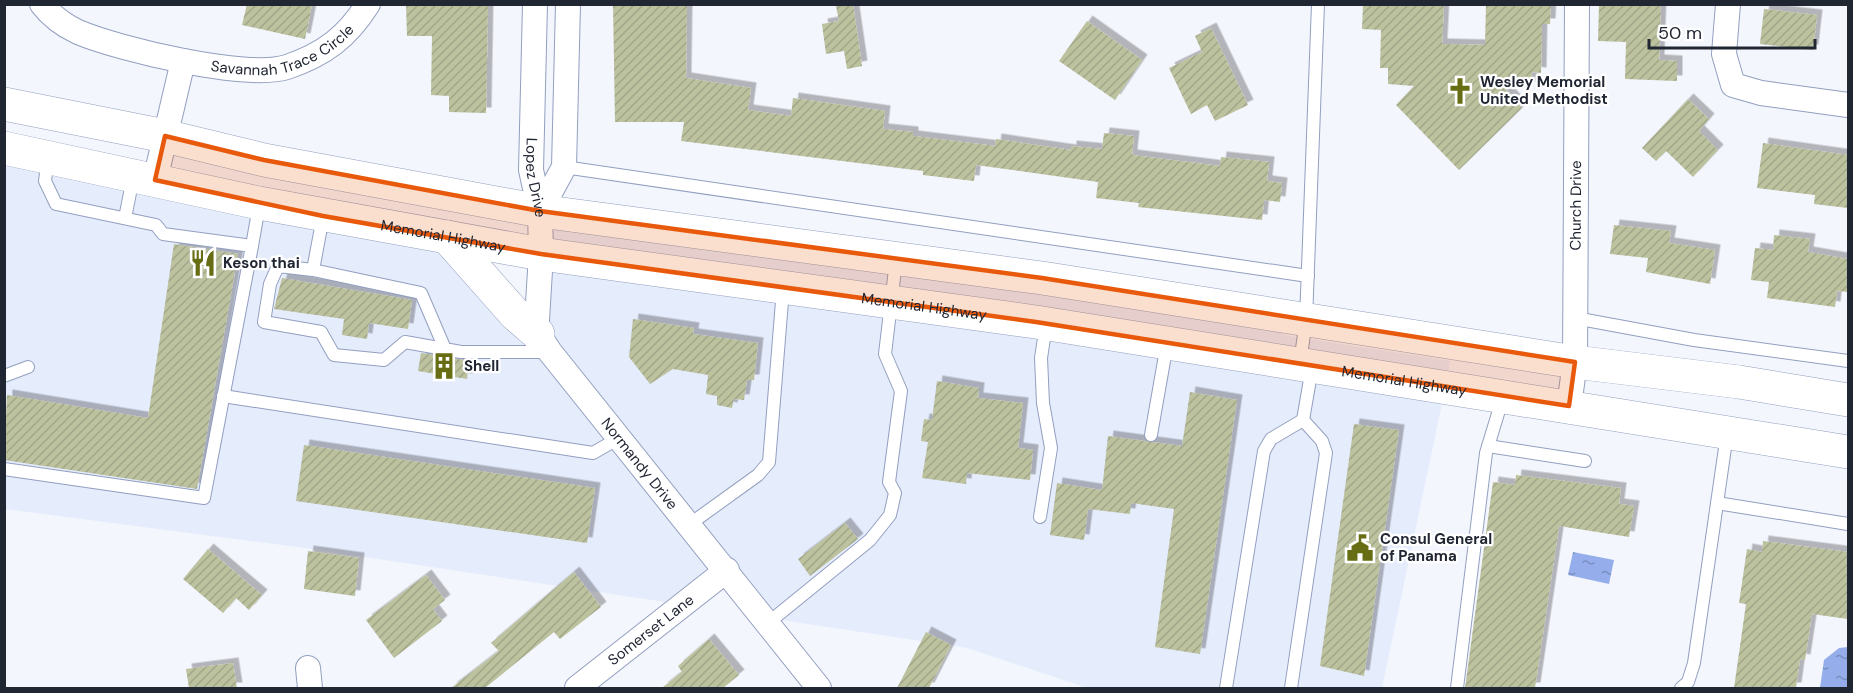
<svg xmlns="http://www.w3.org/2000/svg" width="1853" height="693" font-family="'DM Sans',sans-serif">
<defs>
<pattern id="water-ripples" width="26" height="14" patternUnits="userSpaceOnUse" patternTransform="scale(1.5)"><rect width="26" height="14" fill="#95aeeb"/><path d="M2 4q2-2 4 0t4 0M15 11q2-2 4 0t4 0" fill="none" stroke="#798dbf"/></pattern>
<pattern id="building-hatch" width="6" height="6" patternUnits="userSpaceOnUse" patternTransform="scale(1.5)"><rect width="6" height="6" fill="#bcc19e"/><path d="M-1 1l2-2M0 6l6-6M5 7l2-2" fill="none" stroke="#a1a689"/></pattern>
<filter id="shadow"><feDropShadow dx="5.5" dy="-5.5" stdDeviation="0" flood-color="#0004"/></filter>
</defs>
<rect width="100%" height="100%" fill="#f3f6fd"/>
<g fill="#e5ecfc">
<path d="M5 160 442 248 532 346 710 567 665 602 305 548 5 509Z"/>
<path d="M552 225 1283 328V335L1450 361 1448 375 553 244Z"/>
<path d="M552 268 1035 334 1443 399 1382 688H1087L967 648 781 620 553 337 555 332 550 328 549 321Z"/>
</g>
<g fill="url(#water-ripples)">
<path d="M1573 552 1614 560 1609 584 1568 575Z"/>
<path d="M1848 647V688H1820L1824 660 1839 648Z"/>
</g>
<g fill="url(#building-hatch)" filter="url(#shadow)">
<path d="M247 4H312L305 39 242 25Z"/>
<path d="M406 4H488L486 113 449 112V96L431 95 432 36H407Z"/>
<path d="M613 4H687L686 78 751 88 748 110 791 116 793 98 885 111 883 129 913 132V136L995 146 996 139 1071 150V146L1102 149 1104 133 1134 136 1132 155 1220 166 1221 157 1269 162 1267 181 1282 183 1280 202 1264 200 1262 220 1138 207 1139 203 1096 198 1098 182 976 165 974 181 923 175V171L681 141 684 122H615Z"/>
<path d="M853 4 862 66 847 69 844 51 826 54 822 24 839 21 836 6Z"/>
<path d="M1363 4H1444L1442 44 1485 45 1486 4H1551L1550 24H1542L1541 73 1532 72 1531 87 1503 86 1522 108 1459 170 1396 105 1414 86 1388 84V68H1380L1381 30 1362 29Z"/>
<path d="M1599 4H1661L1659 60 1677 61V81L1625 79 1626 42 1598 41Z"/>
<path d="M1764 9 1817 15 1813 50 1760 44Z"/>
<path d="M1087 21 1142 60 1115 100 1059 61Z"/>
<path d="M1211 28 1248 105 1215 121 1207 105 1191 114 1169 68 1202 52 1195 36Z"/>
<path d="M1688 99 1709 119 1699 131 1718 150 1693 177 1666 151 1656 161 1642 148Z"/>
<path d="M1763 143 1848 155V208L1814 204 1815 195 1757 188Z"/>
<path d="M1614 225 1671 231 1669 243 1715 250 1710 284 1646 272 1648 258 1610 254Z"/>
<path d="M1774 235 1810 239 1808 252 1848 259V292L1837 291 1835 307 1767 298 1769 282 1751 280 1755 248 1773 250Z"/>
<path d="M174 244 238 254 197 489 4 460 7 395 148 418Z"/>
<path d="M282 278 412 300 408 329 369 323 367 339 342 335 344 319 274 309Z"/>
<path d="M633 319 694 328 693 334 758 343 754 380H747L744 400 734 399 732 408 717 405V396L706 394 708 375 673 369 650 384 629 357Z"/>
<path d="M421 353 469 361 467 379 418 371Z"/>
<path d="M937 381 979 388 978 398 1023 403 1018 448 1033 450 1030 480 967 473 966 484 922 478 928 442 921 441 924 419 932 420Z"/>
<path d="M1190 392 1237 400 1200 654 1155 647 1174 509 1131 503 1130 514 1088 509 1084 540 1050 535 1057 483 1102 490 1108 436 1182 446Z"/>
<path d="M1354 424 1399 430 1364 676 1320 666Z"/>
<path d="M304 445 595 488 587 543 296 501Z"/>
<path d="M1516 475 1621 488 1619 504 1634 506 1629 537 1559 526 1535 688H1465L1493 482 1515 485Z"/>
<path d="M845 523 858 539 810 576 798 559Z"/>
<path d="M1763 541 1848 552V619L1812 614 1805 660 1800 659 1796 688H1734L1746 604 1739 603 1747 549 1762 552Z"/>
<path d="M208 549 262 595 249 610 236 598 223 613 183 579Z"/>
<path d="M308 551 359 558 355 596 304 589Z"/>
<path d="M574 572 601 607 560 639 554 632 485 688H451L499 651 491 643Z"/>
<path d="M426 575 445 600 433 609 442 621 394 658 366 620Z"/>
<path d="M926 632 951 645 929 688H897Z"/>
<path d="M709 639 739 675 723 688H662L682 672 678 666Z"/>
<path d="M233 663 237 688H189L186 669Z"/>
</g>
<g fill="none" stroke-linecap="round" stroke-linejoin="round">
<defs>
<g id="lane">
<path d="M564 167 1308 276"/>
<path d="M323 217 313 270 278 266 270 284 264 322 321 332 334 355 384 360 405 342 461 352H550"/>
<path d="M125 218 133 178"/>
<path d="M252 246 259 206"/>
<path d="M313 270 421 293 445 349"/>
<path d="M1575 318 1694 340 1848 361"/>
<path d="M1300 363 1306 320 1318 4"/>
<path d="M4 376 28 367"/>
<path d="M223 396 593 453 619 438"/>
<path d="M1303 420 1312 368"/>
<path d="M1151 435 1167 344"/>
<path d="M1488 446 1585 461"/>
<path d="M4 469 204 498 252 246 163 234 156 225 56 204 45 181 48 158"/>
<path d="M1717 503 1848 524"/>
<path d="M1040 517 1051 448 1043 403 1041 358 1046 325"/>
<path d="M690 524 758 475 769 462 783 289"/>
<path d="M768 623 870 540 890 515 895 493 889 482 901 391 885 354 896 261"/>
<path d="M1226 688 1264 451 1271 439 1303 420 1322 441 1326 453 1291 688"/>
<path d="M1457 688 1486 453 1503 397"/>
<path d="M1681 688 1688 682 1694 663 1727 434"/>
</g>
<g id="street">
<path id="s1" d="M42 4C52 17 63 25 78 32 118 49 247 80 287 67 325 54 347 37 368 4"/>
<path id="s2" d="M535 4 531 170 540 211 541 254 537 320 538 334 550 352 819 688"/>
<path d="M1728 4 1724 54 1733 85 1761 93 1848 105"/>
<path d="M155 180 183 61"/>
<path d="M540 211 564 167 568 4"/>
<path id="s3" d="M1569 406 1575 362 1577 4"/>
<path d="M308 668 310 688"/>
<path id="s4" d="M577 688 727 570"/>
</g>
<g id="secondary">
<path d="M4 104 165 136 264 160 540 211 1042 278 1575 362 1739 382 1848 400"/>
<path id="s5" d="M4 148 259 203 541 254 1036 322 1848 452"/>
<path d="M447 237 515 314 538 334"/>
</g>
</defs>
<use href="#lane" stroke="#929fbf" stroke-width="14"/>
<use href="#street" stroke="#929fbf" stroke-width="26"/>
<use href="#secondary" stroke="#929fbf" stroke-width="34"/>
<use href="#lane" stroke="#fff" stroke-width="12"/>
<use href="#street" stroke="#fff" stroke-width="24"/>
<use href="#secondary" stroke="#fff" stroke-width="33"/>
</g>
<path fill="#e8590c" fill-opacity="0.2" stroke="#e8590c" stroke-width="4.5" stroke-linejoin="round" d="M165 136 264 160 540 211 1042 278 1575 362 1569 406 1036 322 541 254 323 216 155 180Z"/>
<defs>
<symbol id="church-bare" viewBox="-9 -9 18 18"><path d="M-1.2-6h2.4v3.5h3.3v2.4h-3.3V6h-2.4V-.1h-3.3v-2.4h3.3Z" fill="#676d12" stroke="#fff" stroke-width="2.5" paint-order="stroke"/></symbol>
<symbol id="restaurant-bare" viewBox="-9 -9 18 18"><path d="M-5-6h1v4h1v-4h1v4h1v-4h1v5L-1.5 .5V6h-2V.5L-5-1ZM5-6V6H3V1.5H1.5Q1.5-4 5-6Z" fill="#676d12" stroke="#fff" stroke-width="2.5" paint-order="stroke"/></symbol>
<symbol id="building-bare" viewBox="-9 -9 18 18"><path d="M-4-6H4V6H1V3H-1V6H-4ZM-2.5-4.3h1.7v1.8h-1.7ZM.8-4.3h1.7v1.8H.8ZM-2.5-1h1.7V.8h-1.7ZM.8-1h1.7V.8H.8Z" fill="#676d12" stroke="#fff" stroke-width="2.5" paint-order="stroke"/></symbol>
<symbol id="civic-bare" viewBox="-9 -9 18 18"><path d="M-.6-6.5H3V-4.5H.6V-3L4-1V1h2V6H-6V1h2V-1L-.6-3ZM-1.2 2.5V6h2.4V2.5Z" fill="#676d12" stroke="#fff" stroke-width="2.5" paint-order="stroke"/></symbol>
</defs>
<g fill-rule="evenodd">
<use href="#church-bare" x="1441" y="72" width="38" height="38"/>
<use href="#restaurant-bare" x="184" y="244" width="38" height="38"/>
<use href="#building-bare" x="425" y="347" width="38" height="38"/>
<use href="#civic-bare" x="1341" y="529" width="38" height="38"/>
</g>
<g text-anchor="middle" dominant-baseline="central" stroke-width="4.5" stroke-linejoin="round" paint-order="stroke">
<g font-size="15" fill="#212633" stroke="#fff">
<text stroke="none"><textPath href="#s1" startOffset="260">Savannah Trace Circle</textPath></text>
<text stroke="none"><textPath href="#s2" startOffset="174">Lopez Drive</textPath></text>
<text stroke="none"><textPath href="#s3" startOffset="201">Church Drive</textPath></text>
<text stroke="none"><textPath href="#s5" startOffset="448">Memorial Highway</textPath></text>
<text stroke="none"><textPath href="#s5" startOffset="934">Memorial Highway</textPath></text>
<text stroke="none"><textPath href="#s5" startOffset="1420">Memorial Highway</textPath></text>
<text stroke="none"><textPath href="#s2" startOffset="496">Normandy Drive</textPath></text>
<text stroke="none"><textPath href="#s4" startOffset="94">Somerset Lane</textPath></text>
</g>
<g font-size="15" font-weight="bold" fill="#212633" stroke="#fff" text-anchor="start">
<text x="1480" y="82">Wesley Memorial<tspan x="1480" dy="17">United Methodist</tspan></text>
<text x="223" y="263">Keson thai</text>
<text x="464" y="366">Shell</text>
<text x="1380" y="539">Consul General<tspan x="1380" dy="17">of Panama</tspan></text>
</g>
</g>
<rect width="1853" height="693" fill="none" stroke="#212633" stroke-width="12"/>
<path d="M1649 39v9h166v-9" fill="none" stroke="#212633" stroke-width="3"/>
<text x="1658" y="39" font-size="18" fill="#212633" stroke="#ffffff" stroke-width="4.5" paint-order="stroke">50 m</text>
</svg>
